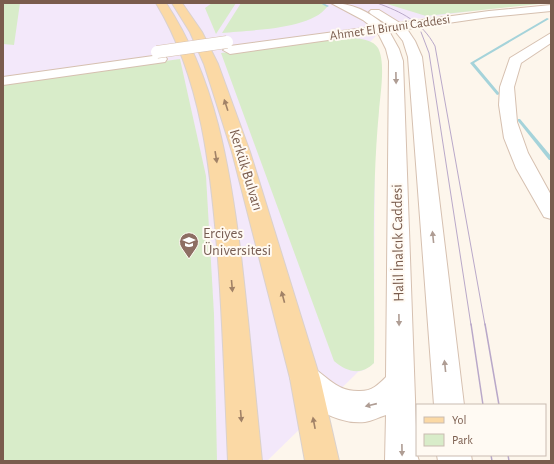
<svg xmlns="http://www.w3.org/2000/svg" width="554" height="464" font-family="'Alegreya Sans',sans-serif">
<rect width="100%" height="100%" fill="#fdf6ec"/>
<path fill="#f3e8fa" d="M3 3H551V4H532L486 9 389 23 370 42 378 48 382 70 375 155 374 363 364 370 358 372 267 461H3Z"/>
<g fill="#d8ecc9">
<path d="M3 3H20L14 45 3 44Z"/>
<path d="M212 3H236L216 34 205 8Z"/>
<path d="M241 3H323L327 7C310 30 249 30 222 33Z"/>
<path d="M384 3H548L426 16Z"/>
<path d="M344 38C354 38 372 38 378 48 386 63 380 95 379 111 371 195 375 279 374 363 361 376 347 372 334 361L221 53Z"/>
<path d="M180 59 206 176 214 314 217 461H3V83Z"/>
</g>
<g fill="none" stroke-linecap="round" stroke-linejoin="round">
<g fill="#a5d3da" fill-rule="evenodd">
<path d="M320 3H323L329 6 327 7Z"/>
<path d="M547 18 549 19 474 63 500 94 497 95 470 63Z"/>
<path d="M518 119H520L551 156V160H549L518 121Z"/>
</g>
<defs>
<g id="secondary">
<path d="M331 3C351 3 369 11 384 25H388L371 14 369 12 371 10H379L400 23 489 11 551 5V11L489 17 407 29 415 41 422 57 464 405H434L408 57 403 41 395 31H389L399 49 403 61 417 455 419 461H385L386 415C379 417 372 421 365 422 336 425 302 404 290 378L295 368 305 364C326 372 333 392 360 391 372 391 378 385 386 377L389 61 386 49 378 33 230 54 223 50 230 46 372 27 363 20Z"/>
<path d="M551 33V43L521 63 514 87 517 122 528 153 551 195V219L544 217 516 168 504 138 499 105 500 87 510 58Z"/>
<path d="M160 55 165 56 167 59 165 62 3 85V77Z"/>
<path d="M437 455H471L472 461H438Z"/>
</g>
<g id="primary">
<path d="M156 3H166C216 78 230 169 241 256 249 324 255 393 262 461H228C225 394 223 326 218 259 211 171 202 79 156 3Z"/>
<path d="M172 3H182L202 32 218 64 250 152 320 378 339 461H305L290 378 232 152 204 64 190 32Z"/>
</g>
</defs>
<use href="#secondary" stroke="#d6c0b0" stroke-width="2"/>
<use href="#primary" stroke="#dad1cd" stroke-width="2"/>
<use href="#secondary" fill="#fff" fill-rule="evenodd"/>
<use href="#primary" fill="#fbd9a5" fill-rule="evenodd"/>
<g stroke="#b9a8c9" stroke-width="1">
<path d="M377 3C402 12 422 22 435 46L485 325"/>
<path d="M421 32 429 53 471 325"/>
</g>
<g stroke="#b9a8c9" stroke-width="1.5">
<path d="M471 324 483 405"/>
<path d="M485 324 499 405"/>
<path d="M491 455 492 461"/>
<path d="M508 455 509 461"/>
</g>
<defs>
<path id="secondary-bridge" d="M157 52 227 42"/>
</defs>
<use href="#secondary-bridge" stroke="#d6c0b0" stroke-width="13" stroke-linecap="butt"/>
<use href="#secondary-bridge" stroke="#fff" stroke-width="12"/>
</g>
<defs><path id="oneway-solid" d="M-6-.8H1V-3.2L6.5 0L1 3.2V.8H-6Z"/></defs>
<g fill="#af9d94">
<use href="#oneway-solid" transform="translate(396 78) rotate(89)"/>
<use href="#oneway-solid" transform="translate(433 237) rotate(-96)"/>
<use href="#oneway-solid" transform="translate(399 320) rotate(89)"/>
<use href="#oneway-solid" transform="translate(445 366) rotate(-96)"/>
<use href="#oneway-solid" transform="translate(371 405) rotate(167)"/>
<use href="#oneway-solid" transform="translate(402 450) rotate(89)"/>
</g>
<g fill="#a18267">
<use href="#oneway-solid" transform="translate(226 105) rotate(-108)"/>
<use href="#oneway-solid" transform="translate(216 157) rotate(81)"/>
<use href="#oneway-solid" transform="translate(232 286) rotate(85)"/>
<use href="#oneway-solid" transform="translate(283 297) rotate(-105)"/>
<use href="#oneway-solid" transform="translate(241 416) rotate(85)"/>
<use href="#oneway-solid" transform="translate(314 423) rotate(-101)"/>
</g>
<defs>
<symbol id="university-pin" viewBox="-11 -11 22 30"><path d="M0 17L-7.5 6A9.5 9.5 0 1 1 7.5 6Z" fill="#8d6e63" stroke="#fffaf3"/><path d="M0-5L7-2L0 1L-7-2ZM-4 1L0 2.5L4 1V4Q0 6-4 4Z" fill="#fff"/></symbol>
</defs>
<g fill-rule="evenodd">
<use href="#university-pin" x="178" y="231" width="22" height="30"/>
</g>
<g text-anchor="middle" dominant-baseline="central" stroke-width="4" stroke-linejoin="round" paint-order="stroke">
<g font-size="13" fill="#7a5c4d" stroke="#fffaf3">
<text transform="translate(390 28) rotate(-8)">Ahmet El Biruni Caddesi</text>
</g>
<g font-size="15" fill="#7a5c4d" stroke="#fffaf3">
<text transform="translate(246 170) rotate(73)">Kerkük Bulvarı</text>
<text transform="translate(398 243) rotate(-91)">Halil İnalcık Caddesi</text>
</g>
<g font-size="15" fill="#785e54" stroke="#fffaf3" text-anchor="start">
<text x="203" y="233">Erciyes<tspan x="203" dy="17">Üniversitesi</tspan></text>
</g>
</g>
<rect width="554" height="464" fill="none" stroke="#7a5c4d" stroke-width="8"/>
<rect x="416" y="404" width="130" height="52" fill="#fffaf3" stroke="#cabbb1"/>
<rect x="424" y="417" width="20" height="6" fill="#fbd9a5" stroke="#cabbb1"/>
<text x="452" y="424" font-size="12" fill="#7a5c4d">Yol</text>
<rect x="424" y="434" width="20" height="12" fill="#d8ecc9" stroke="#cabbb1"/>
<text x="452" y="444" font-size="12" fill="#7a5c4d">Park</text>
</svg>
